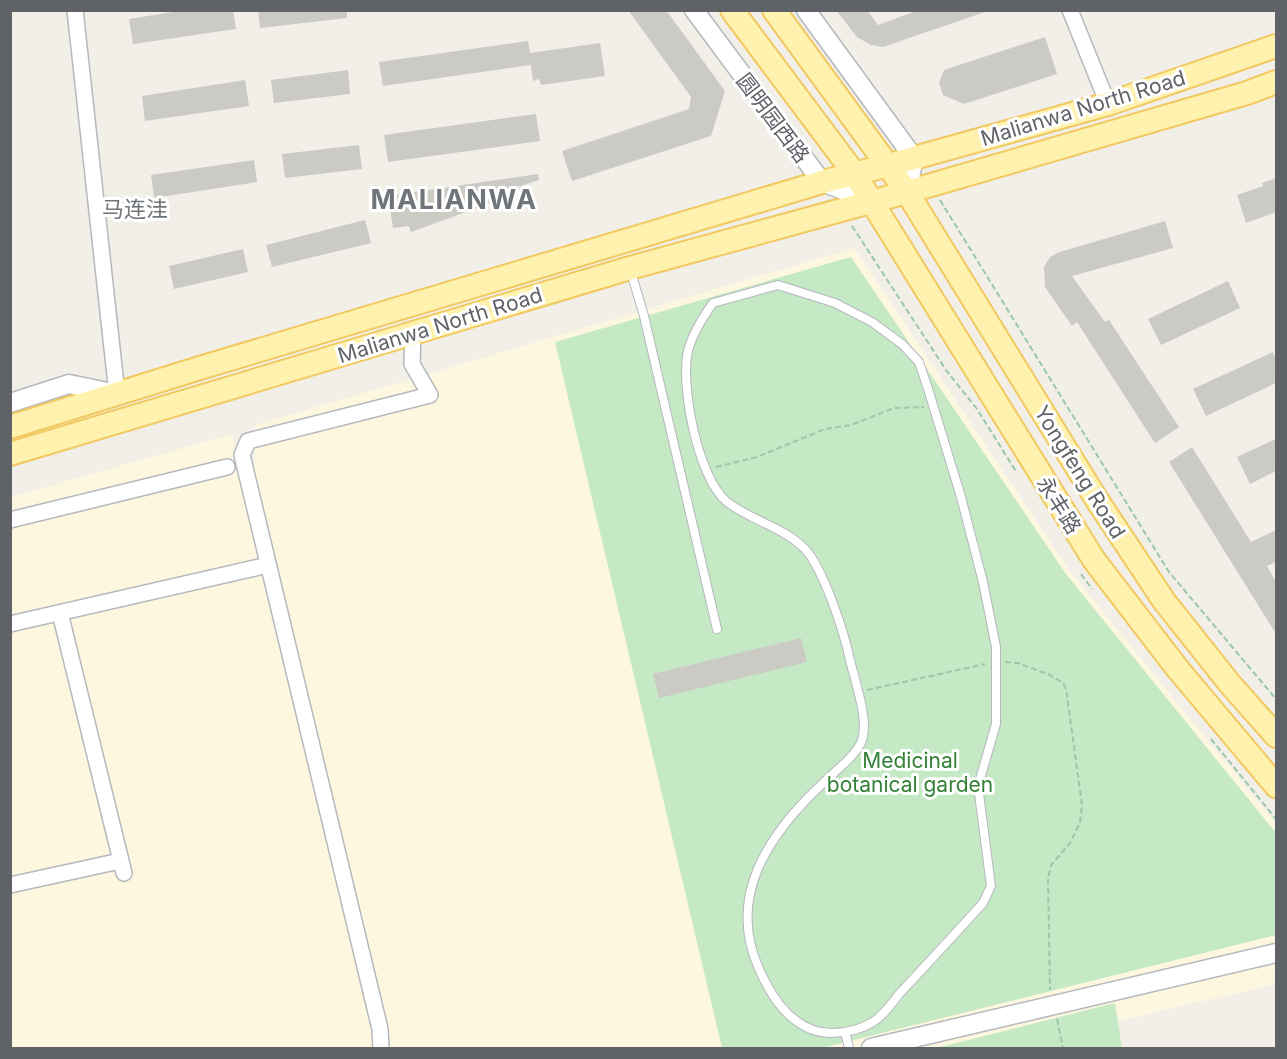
<svg xmlns="http://www.w3.org/2000/svg" width="1287" height="1059" font-family="Inter,'Noto Sans SC',sans-serif">
<rect width="100%" height="100%" fill="#f1efe8"/>
<path fill="#fef7e0" d="M854 248 1069 570 1276 824V984L1118 1021 1122 1048H11V497L232 434 241 483 254 481 255 425Z"/>
<g fill="#c5e8c5">
<path d="M851 257 1066 574 1276 833V935L822 1048H722L555 342Z"/>
<path d="M1115 1003 1122 1048H936Z"/>
</g>
<g fill="#cccac5">
<path d="M185 10H233L236 29 133 44 129 19Z"/>
<path d="M258 10H347V18L260 28Z"/>
<path d="M628 10H666L725 91 711 136 572 181 562 151 689 109 691 97Z"/>
<path d="M836 10H867L878 25 919 10H985V12L883 47 871 45 857 37Z"/>
<path d="M1045 37 1057 74 964 104 943 95 939 83 944 70Z"/>
<path d="M528 41 530 53 600 43 605 76 541 85 539 79 533 81 531 65 383 86 379 62Z"/>
<path d="M348 70 350 94 274 103 271 80Z"/>
<path d="M245 80 249 106 145 121 142 96Z"/>
<path d="M536 114 540 141 388 162 384 135Z"/>
<path d="M359 145 362 169 285 178 282 154Z"/>
<path d="M254 160 257 182 154 198 151 175Z"/>
<path d="M538 174 539 180 509 190 510 196 411 232 409 226 393 228 388 196Z"/>
<path d="M1276 178V212L1246 223 1237 195 1263 186 1262 183Z"/>
<path d="M365 220 371 243 272 267 266 245Z"/>
<path d="M1165 221 1173 248 1072 276 1105 322 1109 320 1179 427 1155 443 1077 322 1072 326 1045 287 1044 267 1050 257 1060 252Z"/>
<path d="M243 249 248 272 174 289 169 266Z"/>
<path d="M1228 281 1240 308 1161 345 1148 319Z"/>
<path d="M1273 352 1276 360V383L1206 416 1193 389Z"/>
<path d="M1276 439V471L1250 484 1237 457Z"/>
<path d="M1192 447 1251 542 1276 530V562L1267 566 1276 582V634L1169 462Z"/>
<path d="M801 638 807 662 659 698 653 674Z"/>
</g>
<g fill="none" stroke-linecap="round" stroke-linejoin="round">
<defs>
<g id="service">
<path d="M631 272 644 316 717 629"/>
<path d="M778 285 835 303 872 322 902 344 919 362 929 392 961 497 983 582 996 647V724L978 786 991 886 983 903C956 933 929 962 901 992 893 1001 883 1017 871 1023 856 1032 830 1036 813 1030 786 1020 771 995 760 971 725 897 769 834 822 784 833 773 858 754 862 740 869 720 855 681 850 660 844 632 824 570 805 549 784 527 749 520 726 501 698 477 680 386 688 351 692 335 703 317 713 303Z"/>
<path d="M845 1032 849 1048"/>
</g>
<g id="minor">
<path d="M75 10 117 394"/>
<path d="M1070 10 1108 104"/>
<path d="M10 520 227 467"/>
<path d="M60 613 124 873"/>
<path d="M10 624 268 565"/>
<path d="M10 885 120 861"/>
<path d="M381 1048 380 1029 242 455 248 441 430 395 412 364 413 333"/>
</g>
<g id="tertiary">
<path d="M694 10 822 182 872 201"/>
<path d="M806 10 914 158 907 192"/>
<path d="M10 403 69 384 117 394"/>
<path d="M871 1048 1276 953"/>
</g>
<g id="primary">
<path d="M732 10 854 173 1094 560 1177 668 1276 786"/>
<path d="M774 10 907 192 1097 500 1164 601 1230 684 1276 736"/>
<path d="M10 427 203 367 822 182 889 165 1108 104 1276 46"/>
<path d="M10 454 630 268 907 192 1247 93 1276 82"/>
</g>
</defs>
<use href="#service" stroke="#b5b8bc" stroke-width="10"/>
<use href="#minor" stroke="#b5b8bc" stroke-width="18"/>
<use href="#tertiary" stroke="#b5b8bc" stroke-width="21"/>
<use href="#primary" stroke="#f2c960" stroke-width="26"/>
<g stroke="#9cc7a9" stroke-width="2" stroke-dasharray="6 3" stroke-linecap="butt">
<path d="M940 200 1169 572 1276 699"/>
<path d="M852 226 946 370 977 409 1017 473"/>
<path d="M716 467 757 457 825 429 851 425 894 408 924 407"/>
<path d="M1081 574 1092 589"/>
<path d="M1005 662 1018 663 1050 675 1063 683 1066 689 1082 805 1080 823 1070 843 1051 865 1048 879 1050 990"/>
<path d="M867 690 985 664"/>
<path d="M1211 739 1276 819"/>
<path d="M1057 1019 1063 1048"/>
</g>
<use href="#service" stroke="#fff" stroke-width="8"/>
<use href="#minor" stroke="#fff" stroke-width="15"/>
<use href="#tertiary" stroke="#fff" stroke-width="18"/>
<use href="#primary" stroke="#fff2af" stroke-width="22"/>
</g>
<g text-anchor="middle" dominant-baseline="central" stroke-width="6" stroke-linejoin="round" paint-order="stroke">
<g font-size="21" fill="#5f6368" stroke="#fff">
<text transform="translate(1083 108) rotate(-17)">Malianwa North Road</text>
<text transform="translate(773 118) rotate(53)">圆明园西路</text>
<text transform="translate(440 325) rotate(-17)">Malianwa North Road</text>
<text transform="translate(1080 472) rotate(58)">Yongfeng Road</text>
<text transform="translate(1059 505) rotate(58)">永丰路</text>
</g>
<g font-size="21" fill="#348238" stroke="#fff">
<text x="910" y="760">Medicinal<tspan x="910" dy="24">botanical garden</tspan></text>
</g>
<g font-size="22" fill="#70757a" stroke="#fff">
<text x="135" y="209">马连洼</text>
</g>
<g font-size="27" font-weight="bold" letter-spacing="1.5" fill="#70757a" stroke="#fff">
<text x="454" y="199">MALIANWA</text>
</g>
</g>
<rect width="1287" height="1059" fill="none" stroke="#5f6368" stroke-width="24"/>
</svg>
